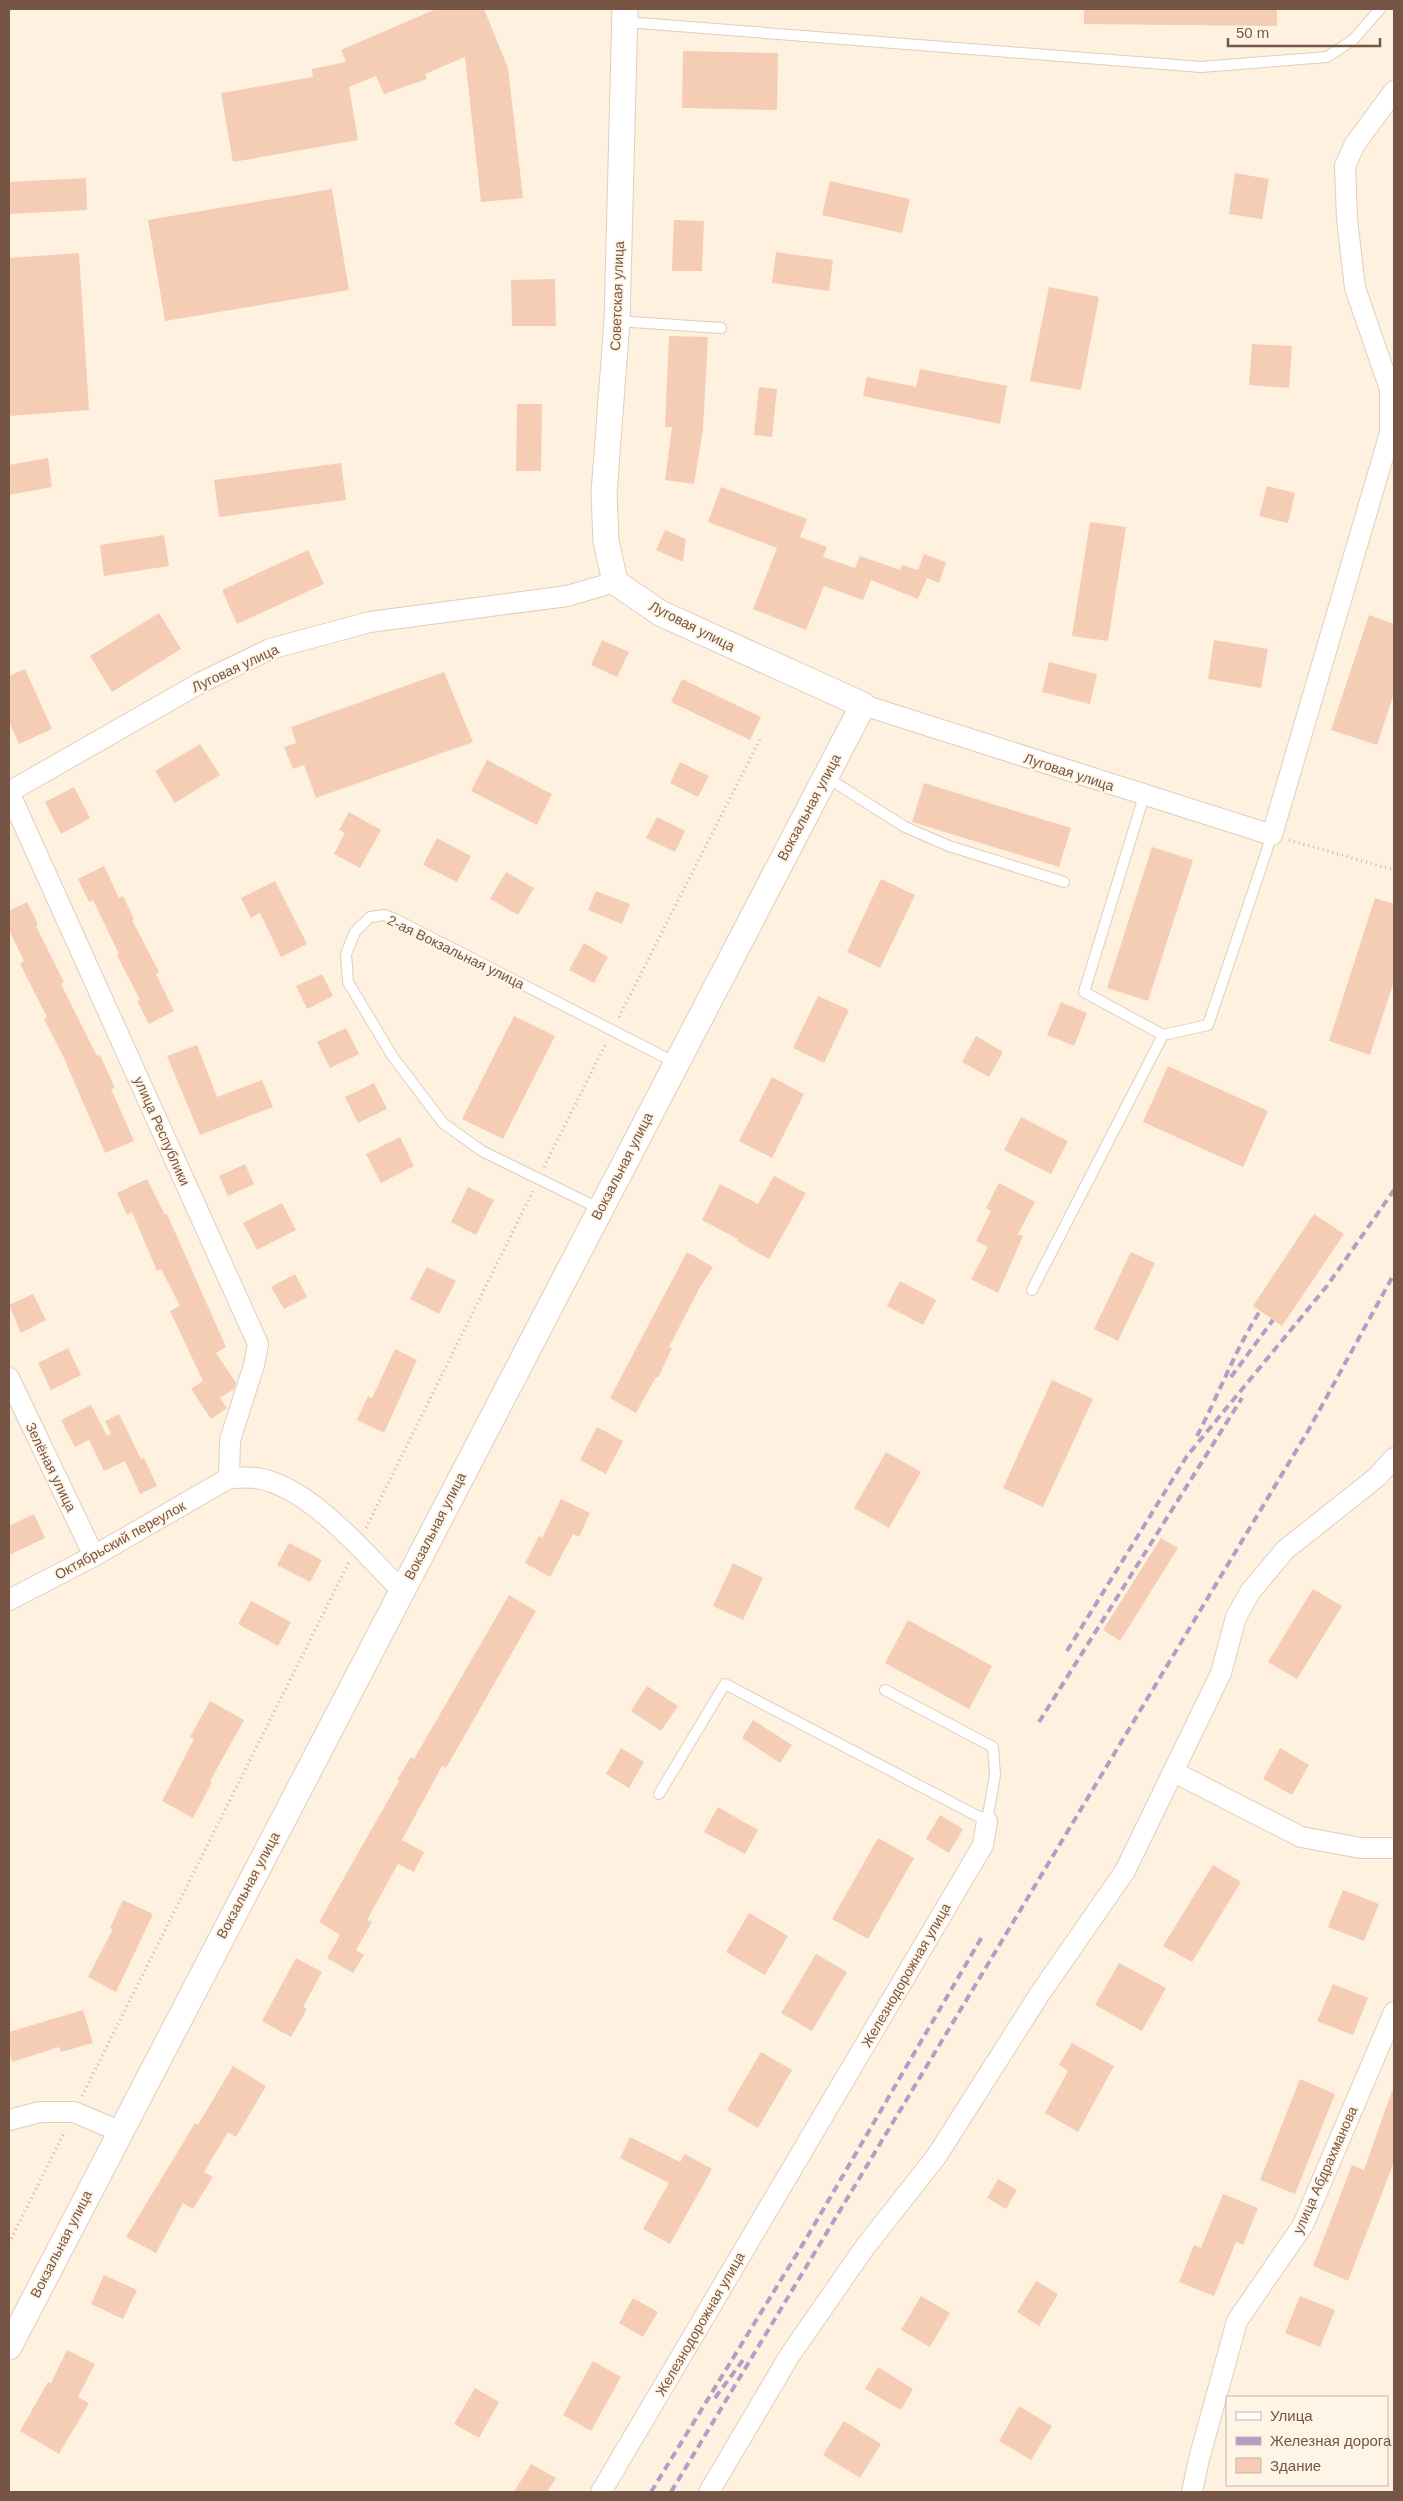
<svg xmlns="http://www.w3.org/2000/svg" width="1403" height="2501" font-family="Helvetica,sans-serif">
<rect width="100%" height="100%" fill="#fef1df"/>
<g fill="#f5cdb5">
<path d="M436 9H484L508 68 523 198 481 202 465 57 425 74 427 79 384 94 376 76 349 87 358 140 233 162 221 93 313 77 312 69 346 62 341 50Z"/>
<path d="M1084 9H1277V26L1084 24Z"/>
<path d="M683 51 778 53 777 110 682 108Z"/>
<path d="M1235 173 1269 179 1262 219 1229 214Z"/>
<path d="M86 178 87 210 9 214V182Z"/>
<path d="M830 181 910 199 902 233 822 215Z"/>
<path d="M332 189 349 290 165 321 148 220Z"/>
<path d="M674 220 704 221 702 271H672Z"/>
<path d="M776 252 833 260 829 291 772 283Z"/>
<path d="M79 253 89 410 9 416V258Z"/>
<path d="M555 279 556 326H512L511 280Z"/>
<path d="M1049 287 1099 297 1081 390 1030 381Z"/>
<path d="M669 336 708 337 703 429 694 484 665 480 672 427H665Z"/>
<path d="M1252 344 1292 346 1289 388 1249 385Z"/>
<path d="M920 369 1007 386 1000 424 863 396 867 377 916 387Z"/>
<path d="M759 387 777 389 772 437 754 435Z"/>
<path d="M517 404H542L541 471H516Z"/>
<path d="M48 458 52 487 9 495V465Z"/>
<path d="M341 463 346 500 219 517 214 480Z"/>
<path d="M1267 486 1295 493 1288 523 1259 516Z"/>
<path d="M721 487 807 519 800 537 827 547 823 557 855 568 860 556 900 570 902 565 918 570 924 554 946 562 939 583 927 578 918 599 871 580 863 600 824 586 806 630 753 609 777 548 708 522Z"/>
<path d="M1090 522 1126 527 1108 641 1072 636Z"/>
<path d="M665 530 686 539 683 562 656 550Z"/>
<path d="M164 535 169 566 104 576 100 545Z"/>
<path d="M308 550 324 584 237 624 222 590Z"/>
<path d="M159 613 181 649 112 692 90 656Z"/>
<path d="M1369 615 1394 624V693L1377 745 1331 730Z"/>
<path d="M602 640 629 652 617 677 591 665Z"/>
<path d="M1214 640 1268 649 1261 688 1208 679Z"/>
<path d="M1049 662 1097 674 1090 704 1042 692Z"/>
<path d="M25 669 52 729 19 744 9 722V676Z"/>
<path d="M444 672 473 742 316 798 304 765 293 769 284 747 296 743 291 727Z"/>
<path d="M682 679 761 717 750 740 671 702Z"/>
<path d="M200 744 220 775 175 803 155 771Z"/>
<path d="M487 760 552 794 537 825 471 791Z"/>
<path d="M680 762 709 776 698 797 670 783Z"/>
<path d="M924 783 1071 828 1059 867 912 822Z"/>
<path d="M74 787 90 818 61 834 45 802Z"/>
<path d="M349 812 381 830 360 868 334 854 345 833 339 830Z"/>
<path d="M657 817 685 831 675 852 646 838Z"/>
<path d="M437 838 471 856 457 882 423 865Z"/>
<path d="M1152 847 1193 860 1148 1001 1107 988Z"/>
<path d="M104 866 119 898 123 896 134 919 132 920 159 972 156 974 174 1011 149 1024 137 1001 140 1000 117 955 119 954 93 900 89 902 78 879Z"/>
<path d="M506 872 534 888 518 915 490 899Z"/>
<path d="M881 879 915 895 880 968 847 952Z"/>
<path d="M275 881 307 944 281 957 260 913 251 918 241 898Z"/>
<path d="M596 891 630 904 622 924 588 910Z"/>
<path d="M1375 898 1394 904V981L1370 1055 1329 1041Z"/>
<path d="M27 902 38 924 36 926 64 982 61 984 97 1056 100 1055 115 1088 111 1089 134 1141 105 1153 63 1056 44 1019 47 1017 20 964 24 961 9 930V911Z"/>
<path d="M584 943 608 957 594 983 569 970Z"/>
<path d="M322 974 333 996 307 1009 296 986Z"/>
<path d="M818 996 849 1010 824 1063 793 1048Z"/>
<path d="M1061 1002 1087 1013 1074 1046 1047 1035Z"/>
<path d="M514 1016 555 1036 503 1139 462 1119Z"/>
<path d="M346 1028 359 1054 330 1068 317 1042Z"/>
<path d="M976 1036 1003 1052 989 1077 962 1062Z"/>
<path d="M197 1045 217 1097 262 1080 273 1107 200 1135 167 1056Z"/>
<path d="M1168 1066 1268 1111 1243 1167 1143 1122Z"/>
<path d="M772 1077 804 1094 772 1158 739 1141Z"/>
<path d="M374 1083 387 1109 358 1123 345 1097Z"/>
<path d="M1021 1117 1068 1141 1051 1174 1004 1150Z"/>
<path d="M400 1137 414 1166 381 1183 366 1154Z"/>
<path d="M245 1164 254 1184 228 1196 219 1176Z"/>
<path d="M774 1176 806 1193 769 1259 737 1241 738 1239 702 1220 720 1184 758 1204Z"/>
<path d="M147 1179 165 1215 167 1214 226 1347 216 1353 236 1383 234 1389 220 1398 227 1408 211 1419 191 1389 203 1381 170 1311 180 1306 161 1269 157 1271 132 1212 127 1215 117 1193Z"/>
<path d="M999 1183 1035 1202 1018 1234 1023 1236 998 1293 971 1279 988 1247 976 1241 991 1211 986 1208Z"/>
<path d="M468 1187 494 1200 476 1235 451 1222Z"/>
<path d="M282 1203 296 1230 257 1250 243 1223Z"/>
<path d="M1314 1214 1344 1234 1282 1326 1253 1306Z"/>
<path d="M687 1252 713 1267 699 1289 669 1347 672 1348 658 1378 656 1377 636 1413 610 1398Z"/>
<path d="M1131 1252 1155 1263 1118 1341 1094 1329Z"/>
<path d="M427 1267 456 1281 439 1314 410 1299Z"/>
<path d="M295 1274 307 1297 284 1309 271 1287Z"/>
<path d="M900 1281 936 1300 923 1325 887 1306Z"/>
<path d="M33 1294 46 1320 21 1333 9 1305Z"/>
<path d="M68 1348 81 1375 51 1390 38 1363Z"/>
<path d="M395 1349 417 1360 384 1433 357 1420 368 1396 372 1398Z"/>
<path d="M1052 1380 1093 1399 1043 1507 1003 1488Z"/>
<path d="M91 1405 107 1436 111 1433 105 1421 119 1414 141 1459 144 1458 157 1486 140 1494 125 1461 104 1471 89 1440 75 1447 61 1420Z"/>
<path d="M597 1427 623 1441 606 1474 580 1460Z"/>
<path d="M886 1452 921 1472 889 1528 854 1508Z"/>
<path d="M561 1499 590 1513 579 1537 573 1534 550 1577 525 1563 539 1536 542 1538Z"/>
<path d="M34 1514 45 1538 9 1555V1526Z"/>
<path d="M1161 1538 1178 1548 1120 1641 1103 1630Z"/>
<path d="M289 1543 322 1560 310 1582 277 1565Z"/>
<path d="M733 1563 763 1578 743 1620 713 1606Z"/>
<path d="M1313 1589 1342 1606 1297 1679 1268 1662Z"/>
<path d="M509 1595 536 1611 446 1768 442 1766 402 1840 424 1852 414 1872 398 1864 367 1920 372 1922 356 1950 364 1955 353 1973 327 1958 340 1935 319 1922 399 1781 397 1780 411 1757 414 1759Z"/>
<path d="M251 1601 291 1622 278 1646 238 1624Z"/>
<path d="M908 1620 992 1666 969 1709 885 1663Z"/>
<path d="M647 1686 678 1706 661 1731 631 1711Z"/>
<path d="M210 1701 244 1720 210 1781 212 1782 193 1818 162 1801 194 1739 190 1737Z"/>
<path d="M753 1720 792 1745 780 1763 742 1738Z"/>
<path d="M621 1748 644 1762 629 1788 606 1774Z"/>
<path d="M1280 1748 1309 1765 1292 1795 1263 1779Z"/>
<path d="M718 1807 758 1830 745 1854 704 1832Z"/>
<path d="M940 1815 963 1829 949 1853 926 1839Z"/>
<path d="M878 1838 914 1858 868 1939 832 1919Z"/>
<path d="M1213 1865 1241 1882 1192 1962 1163 1946Z"/>
<path d="M1343 1890 1379 1904 1364 1941 1328 1927Z"/>
<path d="M123 1900 153 1914 116 1992 88 1977 113 1929 110 1928Z"/>
<path d="M749 1913 788 1936 765 1975 726 1952Z"/>
<path d="M816 1954 847 1972 812 2031 781 2013Z"/>
<path d="M296 1958 322 1972 303 2007 307 2009 291 2037 262 2021Z"/>
<path d="M1119 1963 1166 1988 1142 2031 1095 2005Z"/>
<path d="M1333 1984 1368 1998 1353 2035 1317 2021Z"/>
<path d="M83 2010 93 2043 61 2052 59 2047 12 2062 9 2051V2032Z"/>
<path d="M1072 2043 1114 2066 1078 2132 1045 2113 1068 2071 1059 2065Z"/>
<path d="M761 2052 792 2070 758 2128 727 2110Z"/>
<path d="M233 2066 266 2086 236 2137 228 2132 204 2172 213 2177 193 2209 183 2203 156 2253 126 2237 195 2123 198 2125Z"/>
<path d="M1300 2079 1335 2094 1295 2194 1260 2180Z"/>
<path d="M1392 2091H1394V2162L1348 2281 1313 2266 1352 2165 1364 2170Z"/>
<path d="M630 2137 680 2162 685 2154 712 2169 670 2244 643 2229 669 2183 620 2158Z"/>
<path d="M998 2179 1017 2190 1006 2209 987 2198Z"/>
<path d="M1223 2194 1258 2208 1243 2245 1236 2242 1214 2296 1179 2282 1194 2245 1201 2248Z"/>
<path d="M104 2275 137 2290 123 2319 91 2304Z"/>
<path d="M1036 2281 1058 2294 1039 2326 1017 2312Z"/>
<path d="M921 2296 950 2313 930 2347 901 2330Z"/>
<path d="M1300 2296 1335 2310 1320 2347 1285 2333Z"/>
<path d="M633 2298 658 2312 643 2337 619 2323Z"/>
<path d="M67 2350 95 2364 78 2397 89 2403 59 2454 20 2431 48 2382 51 2383Z"/>
<path d="M593 2361 621 2377 591 2431 563 2415Z"/>
<path d="M878 2367 913 2389 901 2410 865 2389Z"/>
<path d="M475 2388 499 2402 479 2438 454 2424Z"/>
<path d="M1019 2406 1052 2426 1031 2460 999 2441Z"/>
<path d="M844 2421 881 2444 860 2478 823 2455Z"/>
<path d="M531 2464 556 2478 547 2492H514Z"/>
</g>
<g fill="none" stroke-linecap="round" stroke-linejoin="round">
<defs>
<g id="service">
<path d="M626 22 1201 67 1327 57 1353 40 1380 9"/>
<path d="M617 321 721 328"/>
<path d="M826 777 905 827 949 846 1064 882"/>
<path d="M1144 796 1084 992 1163 1035"/>
<path d="M600 1209 482 1151 443 1123 393 1057 348 982 346 954 355 932 370 917 384 915 395 919 676 1063"/>
<path d="M1032 1290 1163 1035 1208 1025 1272 835"/>
<path d="M659 1794 725 1684 987 1821 995 1775 993 1747 885 1690"/>
</g>
<g id="minor">
<path d="M863 705 1272 835 1390 433V389L1355 288 1347 219 1345 166 1355 144 1394 91"/>
<path d="M9 1378 94 1556"/>
<path d="M229 1478 230 1440 254 1365 258 1344 9 792 200 683 270 649 370 622 567 596 615 582"/>
<path d="M229 1478C238 1478 247 1477 256 1478 310 1486 365 1554 402 1591"/>
<path d="M9 1600 94 1556 229 1478"/>
<path d="M1174 1772 1301 1837 1361 1848H1394"/>
<path d="M9 2120 40 2112H74L119 2131"/>
<path d="M601 2492 983 1845 987 1821"/>
<path d="M709 2492 790 2355 865 2247 936 2157 1039 1995 1125 1871 1221 1673 1236 1617 1250 1592 1285 1550 1377 1477 1394 1458"/>
<path d="M1192 2492 1199 2459 1237 2321 1303 2225 1394 2012"/>
</g>
<path id="tertiary" d="M9 2347 863 705 660 613 615 582 606 541 604 493 617 321 625 9"/>
</defs>
<use href="#service" stroke="#e2cdbb" stroke-width="12"/>
<use href="#minor" stroke="#e2cdbb" stroke-width="22"/>
<use href="#tertiary" stroke="#e2cdbb" stroke-width="27"/>
<g stroke="#d9b099" stroke-width="3" stroke-dasharray="1 4" stroke-linecap="butt">
<path d="M1289 840 1394 870"/>
<path d="M619 1017 761 737"/>
<path d="M544 1167 606 1043"/>
<path d="M366 1528 533 1191"/>
<path d="M82 2096 349 1562"/>
<path d="M9 2243 65 2131"/>
</g>
<use href="#service" stroke="#fff" stroke-width="10"/>
<use href="#minor" stroke="#fff" stroke-width="20"/>
<use href="#tertiary" stroke="#fff" stroke-width="25"/>
<g stroke="#b39ec7" stroke-width="4" stroke-dasharray="8 5" stroke-linecap="butt">
<path d="M1231 1377 1273 1320"/>
<path d="M1197 1436C1219 1394 1235 1350 1260 1311"/>
<path d="M1067 1651 1187 1456 1327 1286 1394 1190"/>
<path d="M1039 1722 1242 1398"/>
<path d="M715 2398 743 2360"/>
<path d="M651 2492 806 2239 983 1935"/>
<path d="M671 2492 1308 1431 1394 1274"/>
</g>
</g>
<g text-anchor="middle" dominant-baseline="central" stroke-width="4" stroke-linejoin="round" paint-order="stroke">
<g font-size="14" fill="#765545" stroke="#fff5e7">
<text transform="translate(617 296) rotate(-88)">Советская улица</text>
<text transform="translate(692 626) rotate(27)">Луговая улица</text>
<text transform="translate(235 668) rotate(-25)">Луговая улица</text>
<text transform="translate(1069 772) rotate(18)">Луговая улица</text>
<text transform="translate(809 807) rotate(-62)">Вокзальная улица</text>
<text transform="translate(456 952) rotate(26)">2-ая Вокзальная улица</text>
<text transform="translate(162 1131) rotate(66)">улица Республики</text>
<text transform="translate(622 1166) rotate(-63)">Вокзальная улица</text>
<text transform="translate(51 1467) rotate(64)">Зелёная улица</text>
<text transform="translate(435 1526) rotate(-63)">Вокзальная улица</text>
<text transform="translate(120 1540) rotate(-29)">Октябрьский переулок</text>
<text transform="translate(248 1885) rotate(-62)">Вокзальная улица</text>
<text transform="translate(906 1975) rotate(-60)">Железнодорожная улица</text>
<text transform="translate(1325 2170) rotate(-66)">улица Абдрахманова</text>
<text transform="translate(61 2244) rotate(-63)">Вокзальная улица</text>
<text transform="translate(700 2324) rotate(-60)">Железнодорожная улица</text>
</g>
</g>
<rect width="1403" height="2501" fill="none" stroke="#765545" stroke-width="20"/>
<rect x="1226" y="2396" width="162" height="90" fill="#fff5e7" stroke="#c8b5a6"/>
<rect x="1236" y="2412" width="25" height="8" fill="#ffffff" stroke="#c8b5a6"/>
<text x="1270" y="2421" font-size="15" fill="#765545">Улица</text>
<rect x="1236" y="2437" width="25" height="8" fill="#b39ec7" stroke="#c8b5a6"/>
<text x="1270" y="2446" font-size="15" fill="#765545">Железная дорога</text>
<rect x="1236" y="2458" width="25" height="15" fill="#f5cdb5" stroke="#c8b5a6"/>
<text x="1270" y="2471" font-size="15" fill="#765545">Здание</text>
<path d="M1228 38v8h152v-8" fill="none" stroke="#765545" stroke-width="2.5"/>
<text x="1236" y="38" font-size="15" fill="#765545" stroke="#fff5e7" stroke-width="4" paint-order="stroke">50 m</text>
</svg>
